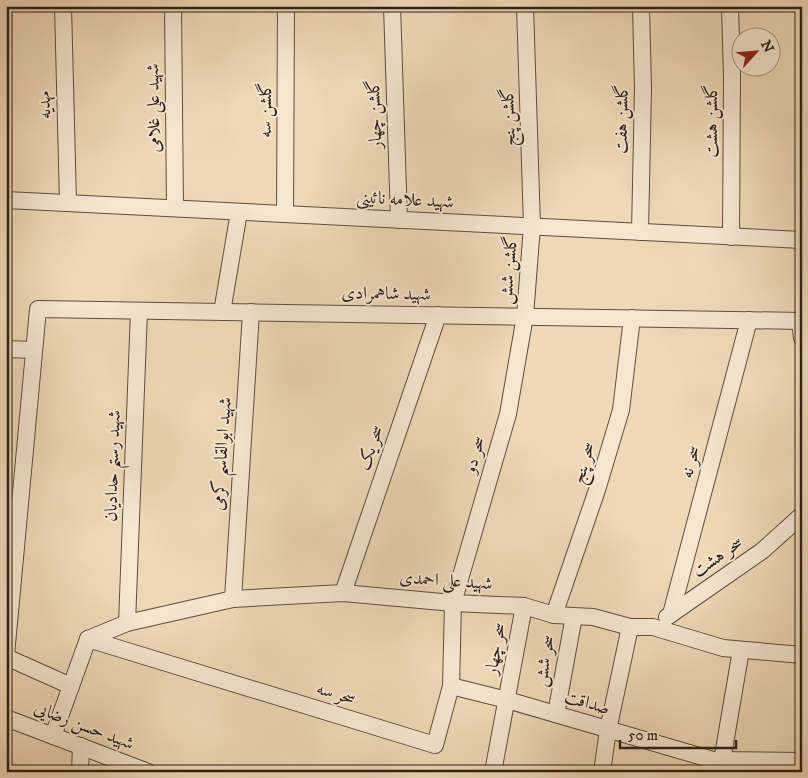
<svg xmlns="http://www.w3.org/2000/svg" width="808" height="778" font-family="'IM FELL DW Pica',Amiri,serif">
<rect width="100%" height="100%" fill="#efd8b6"/>
<filter id="stains"><feTurbulence type="fractalNoise" baseFrequency=".004" numOctaves="4"/><feColorMatrix values="0 0 0 0 .2 0 0 0 0 .09 0 0 0 0 .02 0 0 0 .5 -.17"/></filter>
<radialGradient id="worn" r=".72"><stop offset=".6" stop-color="#630" stop-opacity="0"/><stop offset="1" stop-color="#630" stop-opacity=".3"/></radialGradient>
<g fill="none" stroke-linecap="round" stroke-linejoin="round">
<defs>
<g id="minor">
<path d="M63 6 68 203"/>
<path d="M173 6 175 208"/>
<path d="M392 6 399 220"/>
<path d="M730 6 732 77 731 237"/>
<path d="M6 200 802 240"/>
<path d="M285 214 286 6"/>
<path d="M640 232 643 89 641 6"/>
<path d="M222 312 239 212"/>
<path d="M800 321 802 338"/>
<path d="M6 349 34 350"/>
<path d="M343 593 438 315"/>
<path d="M233 599 251 312"/>
<path d="M671 614 749 320"/>
<path d="M554 615 597 490 621 410 632 318"/>
<path d="M667 617 762 551 802 515"/>
<path d="M127 623 139 311"/>
<path d="M88 639 435 745 451 686 453 603 508 414 525 316 532 226 525 6"/>
<path d="M88 639 127 623 233 599 343 593 453 603 524 606 554 615 593 617 630 627H653L723 648 802 655"/>
<path d="M6 655 38 309 802 321"/>
<path d="M6 657 71 686"/>
<path d="M451 686 507 700 713 760 802 761"/>
<path d="M556 714 574 616"/>
<path d="M6 718 148 772"/>
<path d="M53 736 88 639"/>
<path d="M722 761 741 650"/>
<path d="M80 772 81 746"/>
<path d="M493 772 524 606"/>
<path d="M602 772 608 730 630 627"/>
</g>
</defs>
<use href="#minor" stroke="#5d4e42" stroke-width="18"/>
<use href="#minor" stroke="#f5e6d0" stroke-width="16"/>
</g>
<g text-anchor="middle" dominant-baseline="central" stroke-width="4" stroke-linejoin="round" paint-order="stroke">
<g font-size="18" fill="#2c201b" stroke="#f5e6d0">
<text transform="translate(45 105) rotate(-91)">مهدیه</text>
<text transform="translate(154 108) rotate(-91)">شهید علی غلامی</text>
<text transform="translate(266 110) rotate(-90)">گلشن سه</text>
<text transform="translate(375 114) rotate(-92)">گلشن چهار</text>
<text transform="translate(509 117) rotate(-92)">گلشن پنج</text>
<text transform="translate(622 119) rotate(-89)">گلشن هفت</text>
<text transform="translate(712 121) rotate(-90)">گلشن هشت</text>
<text transform="translate(405 200) rotate(3)">شهید علامه‌ نائینی</text>
<text transform="translate(509 270) rotate(-85)">گلشن شش</text>
<text transform="translate(386 294) rotate(1)">شهید شاهمرادی</text>
<text transform="translate(371 448) rotate(-71)">سحر یک</text>
<text transform="translate(222 454) rotate(-86)">شهید ابوالقاسم کرمی</text>
<text transform="translate(475 455) rotate(-74)">سحر دو</text>
<text transform="translate(691 462) rotate(-75)">سحر نه</text>
<text transform="translate(584 463) rotate(-73)">سحر پنج</text>
<text transform="translate(113 466) rotate(-88)">شهید رستم حدادیان</text>
<text transform="translate(718 557) rotate(-35)">سحر هشت</text>
<text transform="translate(446 581) rotate(4)">شهید علی احمدی</text>
<text transform="translate(496 649) rotate(-80)">سحر چهار</text>
<text transform="translate(545 661) rotate(-80)">سحر شش</text>
<text transform="translate(336 694) rotate(17)">سحر سه</text>
<text transform="translate(587 703) rotate(16)">صداقت</text>
<text transform="translate(84 726) rotate(21)">شهید حسن رضایی</text>
</g>
</g>
<rect width="808" height="778" fill="none" stroke="#efd8b6" stroke-width="25"/>
<rect x="8" y="8" width="793" height="763" fill="none" stroke="#2c201b" stroke-width="2.5"/>
<rect x="12" y="12" width="783" height="753" fill="none" stroke="#2c201b"/>
<g transform="translate(756 52) rotate(64)"><circle r="24" fill="#f5e6d0" stroke="#a59788"/>
<path d="M0-4L9 19L0 12L-9 19Z" fill="#8f2418"/>
<text y="-8" font-size="14" font-weight="bold" text-anchor="middle" fill="#2c201b">N</text>
</g>
<path d="M620 740v8h116v-8" fill="none" stroke="#2c201b" stroke-width="2.5"/>
<text x="628" y="740" font-size="15" fill="#2c201b" stroke="#f5e6d0" stroke-width="4" paint-order="stroke">50 m</text>
<rect width="100%" height="100%" filter="url(#stains)"/>
<rect width="100%" height="100%" fill="url(#worn)"/>
</svg>
